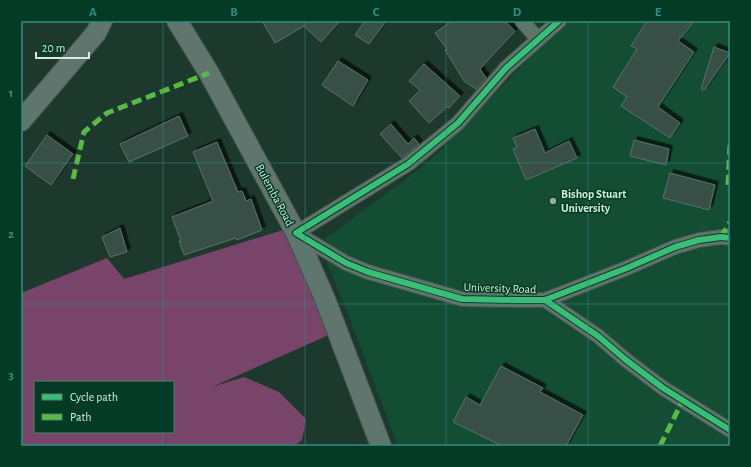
<svg xmlns="http://www.w3.org/2000/svg" width="751" height="467" font-family="'Alegreya Sans',sans-serif">
<defs>
<filter id="shadow"><feDropShadow dx="3.5" dy="-3.5" stdDeviation="0" flood-color="#0009"/></filter>
</defs>
<rect width="100%" height="100%" fill="#1d392d"/>
<path fill="#124d34" d="M570 21H730V446H398L350 319 328 265 322 241 430 161 545 42Z"/>
<path fill="#79446a" fill-rule="evenodd" d="M283 230 331 334 212 387 244 377 279 392 306 419 302 440 294 446H21V293L107 258 124 279ZM35 382H173V432H35Z"/>
<g fill="#395046" stroke="#5a7066" filter="url(#shadow)">
<path d="M262 21H340L321 42 304 26 275 43Z"/>
<path d="M365 21H386L369 44 355 35Z"/>
<path d="M451 21H505L515 31 480 69 486 78 476 89 464 81 445 50 447 49 435 33Z"/>
<path d="M647 21H695L678 41 694 52 658 107 680 123 670 138 621 106 627 97 613 87 637 49 631 46Z"/>
<path d="M714 47 730 53 704 90 701 89Z"/>
<path d="M338 61 368 80 353 106 322 85Z"/>
<path d="M424 64 460 96 449 108 447 107 429 123 409 101 420 90 409 81Z"/>
<path d="M179 116 188 136 129 162 120 144Z"/>
<path d="M391 124 408 144 414 138 419 144 402 158 380 134Z"/>
<path d="M535 129 545 153 569 141 577 158 526 180 513 149 517 147 513 138Z"/>
<path d="M47 135 73 154 51 185 25 166Z"/>
<path d="M634 140 669 149 666 165 630 156Z"/>
<path d="M217 142 238 192 242 191 246 201 251 199 262 230 237 240 236 238 184 255 179 241H181L172 217 213 201 193 152Z"/>
<path d="M670 173 715 185 709 210 663 198Z"/>
<path d="M120 228 127 252 110 257 102 237Z"/>
<path d="M501 366 543 388 540 392 583 415 566 446H502L453 422 466 397 480 405Z"/>
</g>
<g fill="none" stroke-linecap="round" stroke-linejoin="round">
<defs>
<g id="street">
<path d="M522 21 538 39"/>
<path d="M559 21 506 68 458 123 408 164 296 233 346 263 368 272 462 299 515 300H545L627 268 675 247 699 240 721 237 730 238"/>
<path d="M545 300 598 336 626 360 663 388 730 430"/>
</g>
<g id="secondary">
<path d="M177 21 209 73 296 233 325 299 381 446"/>
<path d="M21 121 96 33 102 21"/>
</g>
</defs>
<use href="#street" stroke="#3f544a" stroke-width="16"/>
<use href="#secondary" stroke="#3f544a" stroke-width="22"/>
<use href="#street" stroke="#60756a" stroke-width="14"/>
<use href="#secondary" stroke="#5f756e" stroke-width="20"/>
<g stroke="#58b947" stroke-width="5" stroke-dasharray="10 5" stroke-linecap="butt">
<path d="M730 145 728 186 730 190"/>
<path d="M73 179 84 132 107 113 209 73"/>
<path d="M721 237 730 222"/>
<path d="M660 446 683 400"/>
</g>
<defs>
<g id="cycleway">
<path d="M559 21 506 68 458 123 408 164 296 233 346 263 368 272 462 299 515 300H545L627 268 675 247 699 240 721 237 730 238"/>
<path d="M545 300 598 336 626 360 663 388 730 430"/>
</g>
</defs>
<use href="#cycleway" stroke="#033b24" stroke-width="8"/>
<use href="#cycleway" stroke="#3abd76" stroke-width="6"/>
</g>
<path fill="none" stroke="#368d84" stroke-width="1" stroke-opacity="0.55" d="M163 21V382M305 21V446M446 21V446M588 21V446M21 163H730M21 304H730M163 432V446"/>
<circle fill="#93ad9f" stroke="#033b24" stroke-width="1.5" cx="553" cy="201" r="4"/>
<g text-anchor="middle" dominant-baseline="central" stroke-width="3" stroke-linejoin="round" paint-order="stroke">
<g font-size="12" font-weight="bold" fill="#d2ebdc" stroke="#033b24" text-anchor="start">
<text x="561" y="194">Bishop Stuart<tspan x="561" dy="14">University</tspan></text>
</g>
<g font-size="12" fill="#d2ebdc" stroke="#033b24">
<text transform="translate(275 195) rotate(62)">Bulemba Road</text>
<text transform="translate(500 288) rotate(2)">University Road</text>
</g>
</g>
<rect width="751" height="467" fill="none" stroke="#033b24" stroke-width="44"/>
<rect x="34" y="381" width="140" height="52" fill="#033b24" stroke="#56816e"/>
<rect x="42" y="394" width="20" height="6" fill="#3abd76" stroke="#56816e"/>
<text x="70" y="401" font-size="12" fill="#d2ebdc">Cycle path</text>
<rect x="42" y="414" width="20" height="6" fill="#58b947" stroke="#56816e"/>
<text x="70" y="421" font-size="12" fill="#d2ebdc">Path</text>
<path d="M36 52v6h53v-6" fill="none" stroke="#d2ebdc" stroke-width="2"/>
<text x="42" y="52" font-size="12" fill="#d2ebdc" stroke="#033b24" stroke-width="3" paint-order="stroke">20 m</text>
<rect x="22" y="22" width="707" height="423" fill="none" stroke="#368d84" stroke-width="1.5"/>
<g font-size="13" text-anchor="middle" font-weight="bold" fill="#368d84">
<text x="93" y="16">A</text>
<text x="234" y="16">B</text>
<text x="376" y="16">C</text>
<text x="517" y="16">D</text>
<text x="658" y="16">E</text>
<text x="11" y="97">1</text>
<text x="11" y="238">2</text>
<text x="11" y="379">3</text>
</g>
</svg>
